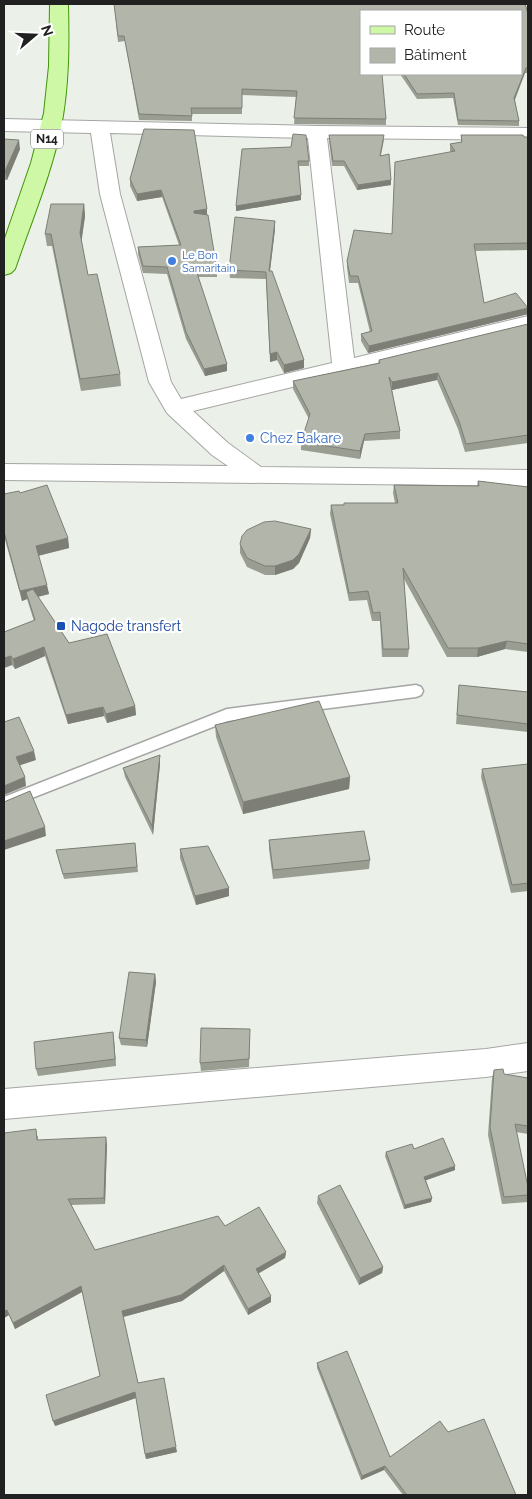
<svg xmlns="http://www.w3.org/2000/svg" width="532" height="1499" font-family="Raleway,sans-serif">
<rect width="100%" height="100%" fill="#ebf1e8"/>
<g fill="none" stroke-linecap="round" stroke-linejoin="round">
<defs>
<path id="service" d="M416 685 421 687 423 691 421 695 416 697 228 721 4 809V797L227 709Z"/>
<g id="minor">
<path d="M4 119 317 126 528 128V140L327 138 354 358 528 316V330L193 411 228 443 261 467 528 470V486L4 480V464L228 466 212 455 167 413 149 382 100 194 91 133 4 131ZM110 133 308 138 332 363 181 399 171 382 120 194Z"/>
<path d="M528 1043V1071L486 1077 4 1119V1089L486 1049Z"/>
</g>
<path id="primary" d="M50 4H68C69 45 69 86 61 127 51 175 31 222 15 269L11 273 4 275V241L31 163 44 113 49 66Z"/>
</defs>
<use href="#service" stroke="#a5a5a5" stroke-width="3"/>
<use href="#minor" stroke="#a5a5a5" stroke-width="2"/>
<use href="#primary" stroke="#409508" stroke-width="2"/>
<use href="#service" fill="#fff" fill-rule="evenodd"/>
<use href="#minor" fill="#fff" fill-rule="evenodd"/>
<use href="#primary" fill="#cef7a6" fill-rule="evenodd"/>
</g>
<g fill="#999d92">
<path d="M114 4H528L526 5 528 14V73H525L515 100 519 121V126L458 125 453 98 417 99 400 74H521L361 11 386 119V125L294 124 296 97 242 95V114H192V121L139 120 125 41 118 42Z"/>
<path d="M144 129 207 215 217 270V277H198L227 371 205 376 186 339 167 274 143 273 138 254V247L179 245 162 197 137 201 130 186V179Z"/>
<path d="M329 135 384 140 381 155 391 185 357 190 344 166H332L329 140Z"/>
<path d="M461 135 528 137V250L475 251 484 303 528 307V314L368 353 361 341V334L370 332 358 283H349L347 267V261L391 234 451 152 450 151V144L461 142Z"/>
<path d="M4 139 20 149 7 180H4Z"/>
<path d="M291 147 309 161V166H299L301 200 236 211Z"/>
<path d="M84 204 85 216 81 242 88 275 120 374 121 386 81 391 52 246H47L45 234Z"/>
<path d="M275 221V229L270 271 304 360V368L284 373 277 360 270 362 266 279 230 278 229 270Z"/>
<path d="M528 324V443L465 452 458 429 437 380 392 390 400 431V439L364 441 360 459 301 450V442L309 419 293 389V381L378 363 379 360Z"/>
<path d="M478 481 528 487V652L505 649 477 657H447L404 579 409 649 408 657H382L380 621H372L367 600 349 601 330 514 331 505 395 503 393 493 394 485 477 486Z"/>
<path d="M20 493 68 538 69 548 38 556 49 594 38 597 69 643 135 706 136 715 107 723 104 716 68 724 45 656 15 669 12 665 4 668V632L34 621 27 599 22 601 4 536V494Z"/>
<path d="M311 529 310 538 299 563 293 569 275 575H265L247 567 240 553V544Z"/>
<path d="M459 685 528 692V732L456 724Z"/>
<path d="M215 725 350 777 349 789 243 814 216 737Z"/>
<path d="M160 755V764L153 835 125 777 123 768Z"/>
<path d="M528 764V891L511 893 481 777 482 769Z"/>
<path d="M269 840 370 860 369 869 273 879 269 849Z"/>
<path d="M135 843 138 872 64 879 56 850Z"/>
<path d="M180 849 229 896 196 905 180 858Z"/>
<path d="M155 974 156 982 147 1047 121 1045 119 1038Z"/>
<path d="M113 1032 116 1066 38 1076 36 1069Z"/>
<path d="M250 1037 249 1067 201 1071 200 1063Z"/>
<path d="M494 1070 504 1074 528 1078V1134L516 1132 528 1187V1202L502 1204 488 1135 492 1078Z"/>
<path d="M4 1133 38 1136V1140L107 1144 105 1204 71 1205 95 1250 225 1226 286 1252 285 1258 258 1273 271 1302 248 1315 224 1271 182 1301 123 1317 138 1383 177 1452 146 1459 136 1398 55 1426 100 1376 82 1292 15 1329 9 1315 4 1318Z"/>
<path d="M414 1149 455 1170 426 1180 432 1198 431 1202 404 1209 385 1156 386 1152Z"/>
<path d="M318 1196 383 1267 382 1273 359 1285 317 1203Z"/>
<path d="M317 1363 390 1457 448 1432 516 1495H403L384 1470 361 1480 317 1368Z"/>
</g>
<g fill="#7d7f77">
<path d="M526 68 525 73 513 103 514 98Z"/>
<path d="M19 140 20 149 7 180 5 171Z"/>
<path d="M391 180V185L357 190 358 185Z"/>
<path d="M161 190 162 197 137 201V194Z"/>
<path d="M301 195V200L236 211V206Z"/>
<path d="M84 204 85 216 81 245 80 233Z"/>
<path d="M207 209V216L194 218V211Z"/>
<path d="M275 221V229L269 279V271Z"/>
<path d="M528 308V314L368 353 369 346Z"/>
<path d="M277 352V360L270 362V354Z"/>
<path d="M304 360V368L284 373V365Z"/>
<path d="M227 364V371L205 376 204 369Z"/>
<path d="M438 373 437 380 392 390V382Z"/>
<path d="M365 434 364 441 360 459V451Z"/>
<path d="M311 529 310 538 299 563 293 569 275 575V566Z"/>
<path d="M68 538 69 548 37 556 36 546Z"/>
<path d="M47 585 49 594 28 599 26 592 27 599 22 601 20 591Z"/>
<path d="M507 641 505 649 477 657 478 648Z"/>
<path d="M44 647 45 656 15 669 13 659Z"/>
<path d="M11 656 12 665 4 668V658Z"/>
<path d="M135 706 136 715 107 723 106 714Z"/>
<path d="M103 707 104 716 68 724 66 715Z"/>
<path d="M34 751 36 760 18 766 16 757Z"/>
<path d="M160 755V764L153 835 152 826Z"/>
<path d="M25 777 26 786 4 795V786Z"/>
<path d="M350 777 349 789 243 814V802Z"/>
<path d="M45 827 46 836 4 850V841Z"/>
<path d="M229 888V896L196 905 195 896Z"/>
<path d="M155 974 156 982 147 1047 146 1040Z"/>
<path d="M113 1032 114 1040 116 1066 115 1059Z"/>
<path d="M106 1137 107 1144 105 1204 104 1198Z"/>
<path d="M455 1166V1170L424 1181V1177Z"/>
<path d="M432 1198 431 1202 404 1209 405 1205Z"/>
<path d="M286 1252 285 1258 256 1275V1269Z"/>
<path d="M224 1265V1271L182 1301 123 1317 122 1311Z"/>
<path d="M383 1267 382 1273 359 1285 360 1278Z"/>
<path d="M81 1286 82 1292 15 1329 13 1323Z"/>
<path d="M271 1296V1302L248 1315V1309Z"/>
<path d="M7 1310 9 1315 4 1318V1311Z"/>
<path d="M135 1392 136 1398 55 1426 53 1421Z"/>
<path d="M176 1447 177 1452 146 1459 145 1454Z"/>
<path d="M385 1466 384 1470 361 1480 362 1476Z"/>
</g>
<g fill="#b2b6aa" stroke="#7d7f77">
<path d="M114 4H525L528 14V68H526L514 98 519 121 458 120 454 93 417 94 404 74H521V11H361V74H382L386 119 294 118 297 91 242 89V108H191L192 116 139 114 124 36H118Z"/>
<path d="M144 129 194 130 207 209 194 211V213L208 215 217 270H196L227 364 204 369 186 332 167 267 143 266 138 247 181 245 161 190 137 194 130 179Z"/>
<path d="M293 134 306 135 309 161H298L301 195 236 206 242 149 291 147Z"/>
<path d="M329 135H384L380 156 389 154 391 180 358 185 344 161H333Z"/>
<path d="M461 135H523L524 137H528V243L474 244 484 303 516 293 528 308 369 346 361 334 372 331 358 276H350L347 261 354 230 392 234 395 162 455 151 450 144 462 142Z"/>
<path d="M4 139 19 140 5 171H4Z"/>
<path d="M51 204H84L80 233 88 275 97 274 120 374 80 379 51 234H45Z"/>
<path d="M235 217 275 221 269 271H272L304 360 284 365 277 352 270 354 266 272 229 270Z"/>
<path d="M528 324V435L466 444 459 421 438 373 392 382 389 377 400 431 365 434 360 451 301 442 310 414 293 381 380 363 379 360Z"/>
<path d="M478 481 528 487V644L507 641 478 648H448L403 568 409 649H383L380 612 373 613 368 591 349 593 331 505H344V503H398L394 485 479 486Z"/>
<path d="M47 485 68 538 36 546 47 585 20 591 4 532V494L19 491 20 493Z"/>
<path d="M275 521 311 529 299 554 293 560 275 566H265L247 558 240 544 242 536 247 530 264 522Z"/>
<path d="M33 589 69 643 107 634 135 706 106 714 103 707 66 715 44 647 13 659 11 656 4 658V632L35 620 26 592Z"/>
<path d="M459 685 528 692V724L457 715Z"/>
<path d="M319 701 350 777 243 802 215 725Z"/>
<path d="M19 717 34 751 16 757 25 777 4 786V722Z"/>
<path d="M160 755 152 826 123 768Z"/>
<path d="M528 764V883L512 885 482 769Z"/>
<path d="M30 791 45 827 4 841V802Z"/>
<path d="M364 831 370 860 273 870 269 840Z"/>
<path d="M135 843 137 867 63 874 56 850Z"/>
<path d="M208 846 229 888 195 896 180 849Z"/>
<path d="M129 972 155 974 146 1040 119 1038Z"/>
<path d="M201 1028 250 1029 249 1059 200 1063Z"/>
<path d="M113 1032 115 1059 36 1069 34 1042Z"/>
<path d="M503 1069 504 1074 528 1078V1126L515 1124 528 1187V1195L504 1197 490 1127 494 1070Z"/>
<path d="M36 1129 37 1140 106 1137 104 1198 68 1199 95 1250 218 1216 225 1226 259 1207 286 1252 256 1269 271 1296 248 1309 224 1265 181 1295 122 1311 138 1383 164 1378 176 1447 145 1454 135 1392 53 1421 46 1395 100 1376 81 1286 13 1323 7 1310 4 1311V1133Z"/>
<path d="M443 1138 455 1166 424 1177 432 1198 405 1205 386 1152 412 1144 414 1149Z"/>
<path d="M340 1185 383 1267 360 1278 318 1196Z"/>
<path d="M347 1351 390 1457 440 1421 448 1432 484 1419 516 1495H407L385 1466 362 1476 317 1363Z"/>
</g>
<g fill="#3f7fe0" stroke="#fff" stroke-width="2">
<circle cx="172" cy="261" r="5"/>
<circle cx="250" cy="438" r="5"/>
</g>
<rect fill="#1a4fb4" stroke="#fff" stroke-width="2" x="56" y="621" width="10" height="10" rx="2.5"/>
<g text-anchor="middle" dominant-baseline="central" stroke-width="4.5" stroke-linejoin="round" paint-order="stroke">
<g font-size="11" fill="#366cbe" stroke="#fff" text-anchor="start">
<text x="182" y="255">Le Bon<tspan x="182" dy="13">Samaritain</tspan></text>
</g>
<rect fill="#fff" stroke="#646464" stroke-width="1" x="31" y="129.5" width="32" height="19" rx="4"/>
<g font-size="12" font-weight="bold" fill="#212121">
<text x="47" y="139">N14</text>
</g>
<g font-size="14" fill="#366cbe" stroke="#fff" text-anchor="start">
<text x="260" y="438">Chez Bakare</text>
</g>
<g font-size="14" fill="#164399" stroke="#fff" text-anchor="start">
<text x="71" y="626">Nagode transfert</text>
</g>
</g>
<rect width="532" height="1499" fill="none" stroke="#212121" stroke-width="10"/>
<rect x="360" y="10" width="162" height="65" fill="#ffffff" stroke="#a6a6a6"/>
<rect x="370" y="26" width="25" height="8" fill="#cef7a6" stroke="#a6a6a6"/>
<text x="404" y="35" font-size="15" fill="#212121">Route</text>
<rect x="370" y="48" width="25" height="15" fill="#b2b6aa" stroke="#a6a6a6"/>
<text x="404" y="60" font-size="15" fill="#212121">Bâtiment</text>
<g transform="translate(35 35) rotate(71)" stroke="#ffffff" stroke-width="4" paint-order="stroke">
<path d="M0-4L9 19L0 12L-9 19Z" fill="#212121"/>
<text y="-8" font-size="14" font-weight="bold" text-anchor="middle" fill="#212121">N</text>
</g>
</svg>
